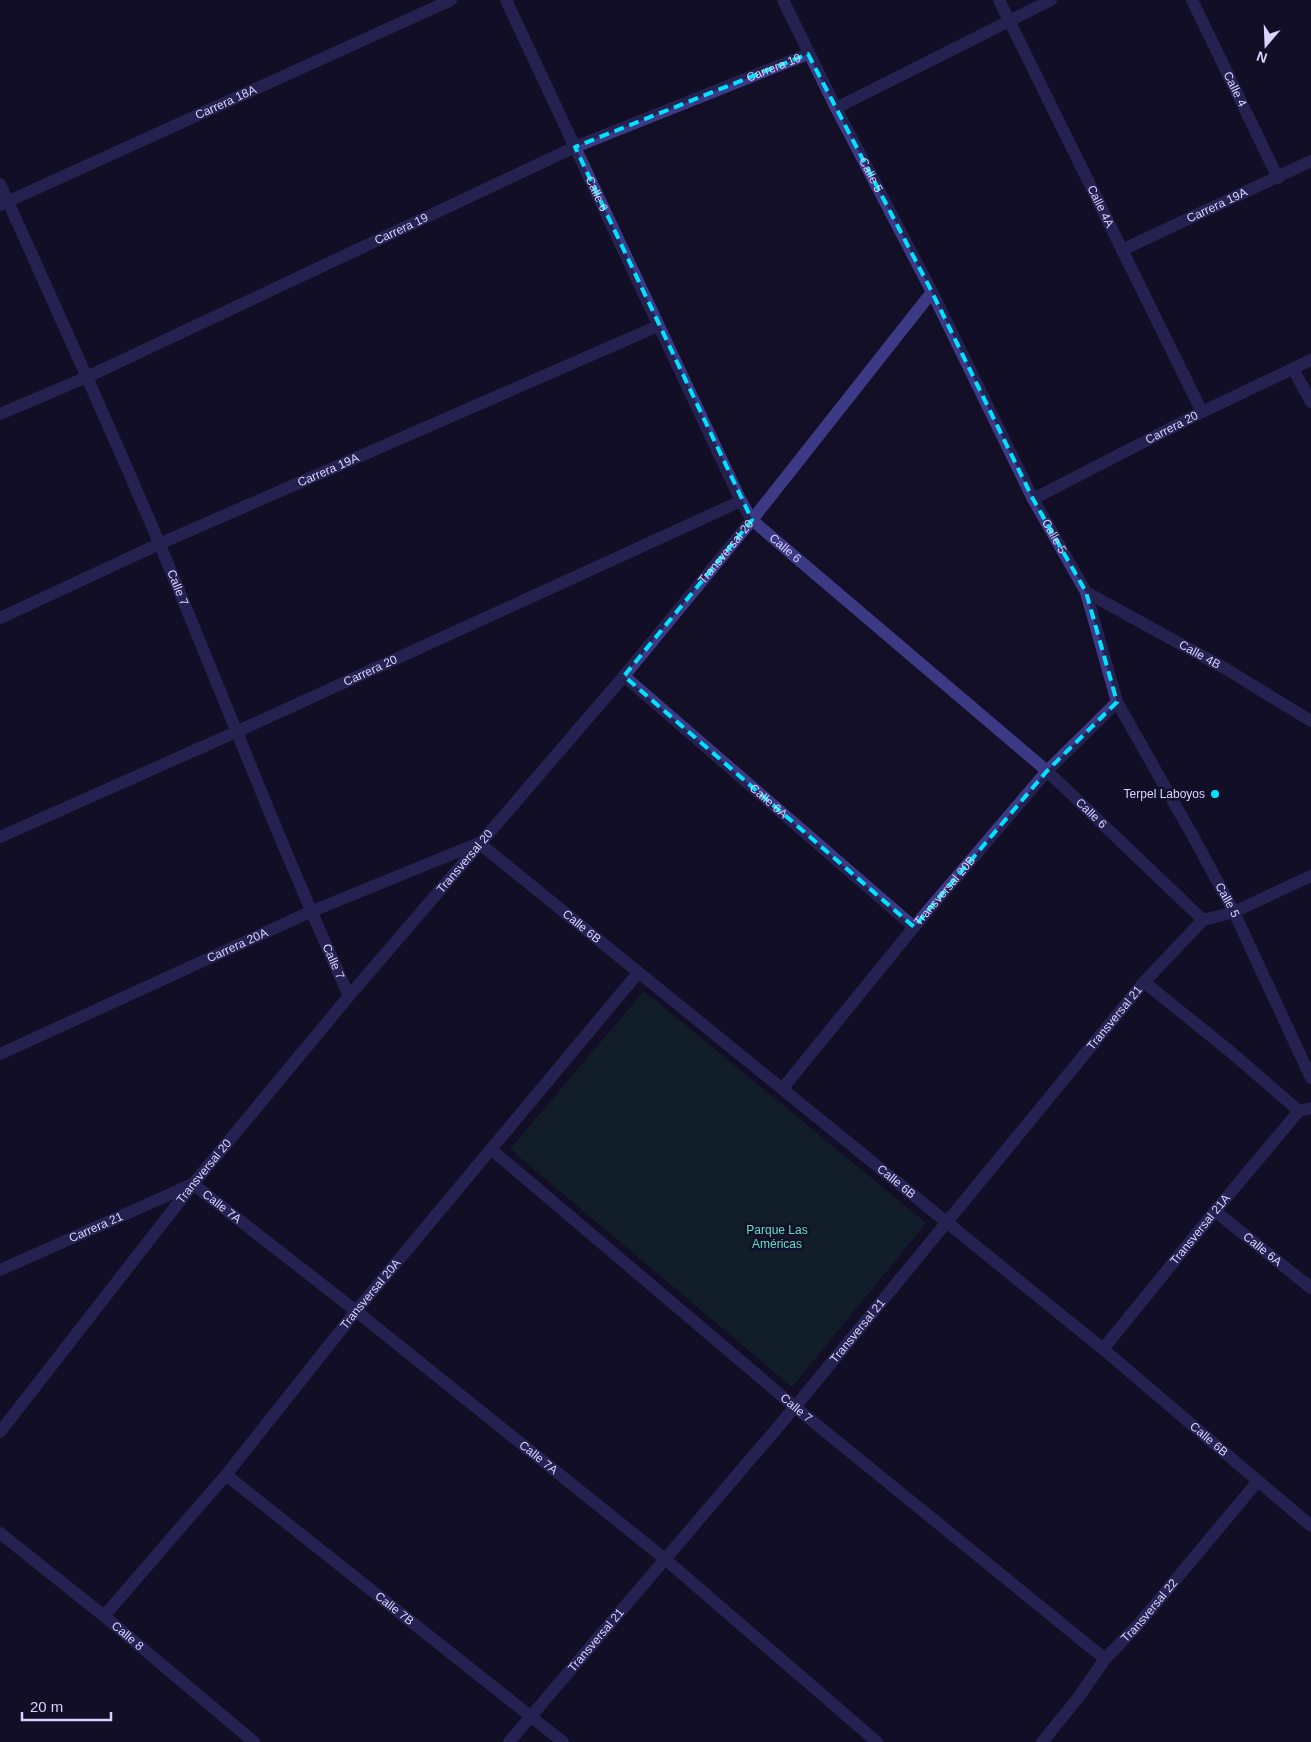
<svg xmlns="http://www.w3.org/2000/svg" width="1311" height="1742" font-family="Arial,sans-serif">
<rect width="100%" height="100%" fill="#130f26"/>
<path fill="#12302f" d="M644 991 926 1223 792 1387 510 1149Z"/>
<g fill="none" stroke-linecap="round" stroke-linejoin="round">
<g stroke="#3d3a85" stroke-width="12">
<path id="s1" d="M506 0 741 501 752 520 1047 771 1203 920"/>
<path id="s2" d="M999 0 1202 412"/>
<path id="s3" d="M1192 0 1278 178"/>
<path d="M836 108 1051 0"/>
<path id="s4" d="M0 184C54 304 109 424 160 545 223 695 281 847 349 996"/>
<path id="s5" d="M0 205 451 0"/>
<path id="s6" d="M1122 250 1311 161"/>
<path d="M1293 369 1311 402"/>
<path id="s7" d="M0 414 87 377 575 147 808 54"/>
<path id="s8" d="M1033 499 1202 412 1311 360"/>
<path id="s9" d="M1086 592 1117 702 1194 838 1234 912 1311 1078"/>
<path id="s10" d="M0 618 159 544 658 326"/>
<path id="s11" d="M624 676 914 927"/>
<path id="s12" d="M0 837 236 732 741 501"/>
<path d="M1203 920 1234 912 1311 876"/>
<path d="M1144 982 1232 1053 1299 1111"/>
<path id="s13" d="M0 1054 310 912 479 843 1103 1349 1311 1526"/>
<path id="s14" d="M783 1088 914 927 1047 771 1117 702"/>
<path d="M1299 1111 1311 1108"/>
<path id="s15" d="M492 1150 795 1407 1105 1659"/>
<path id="s16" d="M1215 1211 1311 1288"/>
<path id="s17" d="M0 1270 193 1184 356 1311 665 1559 877 1742"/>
<path id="s18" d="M1103 1349 1215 1211 1299 1111"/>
<path id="s19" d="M0 1432 193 1184 349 996 624 676 752 520 932 292"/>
<path id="s20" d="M226 1475 563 1742"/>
<path id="s21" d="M0 1533 104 1616 254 1742"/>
<path id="s22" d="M104 1616 226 1475 356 1311 638 973"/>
<path id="s23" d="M509 1742 795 1407 1144 982 1203 920"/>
<path id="s24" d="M1042 1742 1078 1698 1105 1659 1137 1626 1258 1481"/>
</g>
<path stroke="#3d3a85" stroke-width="12" id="s25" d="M783 0 836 108 932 292 1033 499 1086 592 1226 669 1311 721"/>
</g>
<path d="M0 0H1311V1742H0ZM808 54 932 292 1033 499 1086 592 1117 702 1047 771 914 927 624 676 752 520 575 147Z" fill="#130f26" fill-opacity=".55" fill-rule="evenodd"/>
<path fill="none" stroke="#00e5ff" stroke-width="4" stroke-dasharray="10 6" stroke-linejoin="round" d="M808 54 932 292 1033 499 1086 592 1117 702 1047 771 914 927 624 676 752 520 575 147Z"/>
<circle fill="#00e5ff" stroke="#130f26" stroke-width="2" cx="1215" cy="794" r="5"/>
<g text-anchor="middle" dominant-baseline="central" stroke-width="5" stroke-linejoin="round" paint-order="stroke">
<g font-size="12" fill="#d9d4ff" stroke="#130f26">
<text stroke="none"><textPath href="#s7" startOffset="848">Carrera 19</textPath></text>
<text stroke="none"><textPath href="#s3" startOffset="99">Calle 4</textPath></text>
<text stroke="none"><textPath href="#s5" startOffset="248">Carrera 18A</textPath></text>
<text stroke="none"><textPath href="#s25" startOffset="196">Calle 5</textPath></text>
<text stroke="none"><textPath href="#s1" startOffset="214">Calle 6</textPath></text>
<text stroke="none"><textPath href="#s2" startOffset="230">Calle 4A</textPath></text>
<text stroke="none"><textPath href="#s6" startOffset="105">Carrera 19A</textPath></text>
<text stroke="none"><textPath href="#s7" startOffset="442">Carrera 19</textPath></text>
<text stroke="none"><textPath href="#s8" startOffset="156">Carrera 20</textPath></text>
<text stroke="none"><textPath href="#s10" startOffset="360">Carrera 19A</textPath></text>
<text stroke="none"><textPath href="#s25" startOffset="601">Calle 5</textPath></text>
<text stroke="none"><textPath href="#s1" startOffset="619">Calle 6</textPath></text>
<text stroke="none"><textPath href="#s19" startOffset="1141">Transversal 20</textPath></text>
<text stroke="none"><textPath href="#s4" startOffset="441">Calle 7</textPath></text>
<text stroke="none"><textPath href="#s25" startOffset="795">Calle 4B</textPath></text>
<text stroke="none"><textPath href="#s12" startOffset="406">Carrera 20</textPath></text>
<text stroke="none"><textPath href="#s11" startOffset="191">Calle 6A</textPath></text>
<text stroke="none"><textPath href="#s1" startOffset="1024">Calle 6</textPath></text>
<text stroke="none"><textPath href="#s19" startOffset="736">Transversal 20</textPath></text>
<text stroke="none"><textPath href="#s14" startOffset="255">Transversal 20B</textPath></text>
<text stroke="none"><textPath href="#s9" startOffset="341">Calle 5</textPath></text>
<text stroke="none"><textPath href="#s13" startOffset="656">Calle 6B</textPath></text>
<text stroke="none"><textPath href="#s13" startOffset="261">Carrera 20A</textPath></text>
<text stroke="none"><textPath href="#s4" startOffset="846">Calle 7</textPath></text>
<text stroke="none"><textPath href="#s23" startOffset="944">Transversal 21</textPath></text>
<text stroke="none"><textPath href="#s19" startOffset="331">Transversal 20</textPath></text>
<text stroke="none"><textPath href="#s13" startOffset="1061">Calle 6B</textPath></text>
<text stroke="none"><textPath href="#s17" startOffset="248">Calle 7A</textPath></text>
<text stroke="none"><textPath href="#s17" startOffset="105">Carrera 21</textPath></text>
<text stroke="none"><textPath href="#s18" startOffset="154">Transversal 21A</textPath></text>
<text stroke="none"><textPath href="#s16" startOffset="61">Calle 6A</textPath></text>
<text stroke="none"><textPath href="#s22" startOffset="418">Transversal 20A</textPath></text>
<text stroke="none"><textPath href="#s23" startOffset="539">Transversal 21</textPath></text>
<text stroke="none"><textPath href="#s15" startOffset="399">Calle 7</textPath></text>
<text stroke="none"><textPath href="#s13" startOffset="1466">Calle 6B</textPath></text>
<text stroke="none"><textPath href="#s17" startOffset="652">Calle 7A</textPath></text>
<text stroke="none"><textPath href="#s20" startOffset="215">Calle 7B</textPath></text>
<text stroke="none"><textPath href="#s24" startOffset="170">Transversal 22</textPath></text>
<text stroke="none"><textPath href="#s21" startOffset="164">Calle 8</textPath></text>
<text stroke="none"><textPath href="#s23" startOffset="134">Transversal 21</textPath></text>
</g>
<g font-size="12" fill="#d9d4ff" stroke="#130f26" text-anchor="end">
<text x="1205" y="794">Terpel Laboyos</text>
</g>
<g font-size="12" fill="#5fe0c0" stroke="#130f26">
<text x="777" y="1230">Parque Las<tspan x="777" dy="14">Américas</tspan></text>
</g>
</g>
<g transform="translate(1266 45) rotate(199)" stroke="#130f26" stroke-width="4" paint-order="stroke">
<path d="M0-4L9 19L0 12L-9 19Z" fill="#d9d4ff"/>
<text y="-8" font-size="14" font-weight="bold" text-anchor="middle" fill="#d9d4ff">N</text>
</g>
<path d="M22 1712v8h89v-8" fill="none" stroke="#d9d4ff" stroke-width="2.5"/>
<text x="30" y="1712" font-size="15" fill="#d9d4ff" stroke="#130f26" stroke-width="4" paint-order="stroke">20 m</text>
</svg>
